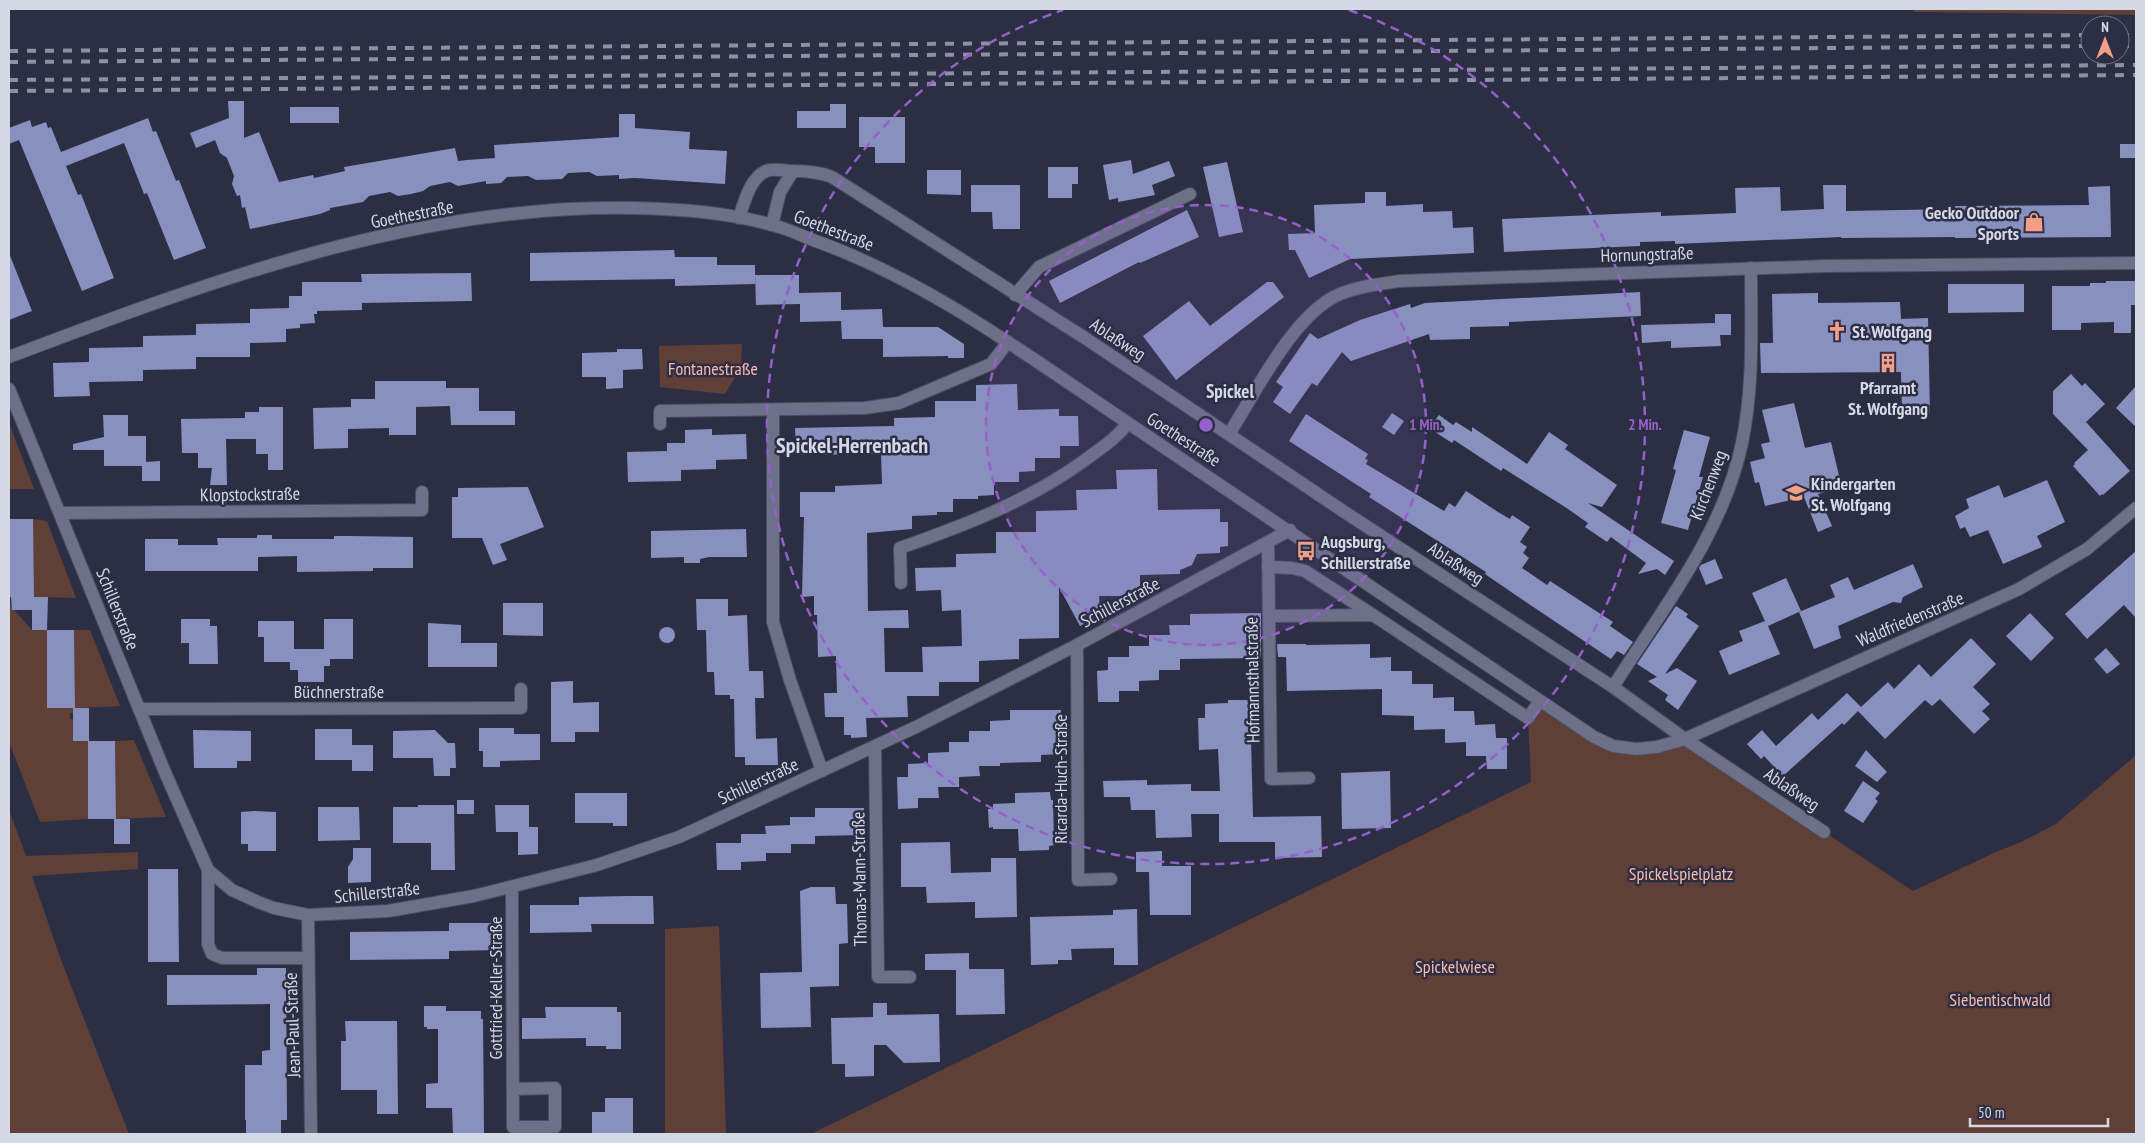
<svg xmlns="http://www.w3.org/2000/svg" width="2145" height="1143" font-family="'PT Sans Narrow',sans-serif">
<rect width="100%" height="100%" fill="#2c2f44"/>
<g fill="#603f36">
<path d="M1914 9H2136V15L1914 12Z"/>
<path d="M742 344 741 368 725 394 660 387 659 346Z"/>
<path d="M9 423 34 489H9Z"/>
<path d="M33 519 47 521 76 598 33 597Z"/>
<path d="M9 600 12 608 32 630H47V708H73V713H70V719L73 720 88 741V819L40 822 9 742Z"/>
<path d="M74 630H90L120 706 75 708Z"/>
<path d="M1540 701 1613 746 1685 739 1913 891 1996 852 2021 842 2056 824 2136 755V1134H811L1531 782 1528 718Z"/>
<path d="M134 740 166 817 116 819 115 741Z"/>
<path d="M9 810 26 856 138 852V869L32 876 61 960 129 1134H9Z"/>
<path d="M719 926 726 1134H665V929Z"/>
</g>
<g fill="#8890bf">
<path d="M228 101H244V138L259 132 279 182 313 175 314 178 345 171 344 167 455 148 458 161 467 160 495 158 494 145 619 137V114H635V128L690 132 689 149 727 151 725 184 635 178 619 179V175L597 176 589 172 568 173 562 179 536 180 528 176 507 177 501 183 486 184V181L458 186 450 182 430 186 423 191 411 194 398 196 390 192 369 196 363 202 330 208V210L320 214 250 229 245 207 242 208 240 195 237 196 232 184 234 176 227 158 220 153 215 140 196 148 190 133 229 118Z"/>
<path d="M830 104H846V128H797V111H830Z"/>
<rect x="290" y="107" width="49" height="16"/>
<path d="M859 117H905V163H875V147H859Z"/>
<path d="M148 118 153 132 156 131 176 181 179 180 206 248 174 260 147 193 144 194 124 143 66 166 78 195 81 194 114 278 82 291 19 140 9 144V128L30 120 32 127 46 122 48 128 51 127 61 152Z"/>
<rect x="2120" y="144" width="16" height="14"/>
<path d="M1131 160 1133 174 1169 161 1175 176 1152 185 1155 195 1118 202V198L1109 200 1103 165Z"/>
<path d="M1227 162 1243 232 1219 237 1203 167Z"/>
<path d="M1048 167H1078V184H1072V198H1048Z"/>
<path d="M927 170H961V195L927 194Z"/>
<path d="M971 185H1020V229H993L992 212H971Z"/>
<path d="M1823 185H1846V211L1955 209V206L2089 205 2088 187 2110 186 2111 237 1955 238V237L1841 238V237L1675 244V241L1640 242V246L1504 252 1502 219 1661 212V216L1736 213 1735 188 1780 187 1781 211 1824 209Z"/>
<path d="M1365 192H1386V206L1423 204V212L1452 211 1453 228 1473 227 1474 253 1350 259 1309 278 1295 250H1289L1288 234 1315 233 1314 205 1365 203Z"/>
<path d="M1187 210 1199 237 1140 263 1139 262 1060 303 1049 281Z"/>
<path d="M674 250 675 257H717V265H755V284L675 286V279L530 281V253Z"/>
<path d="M9 253 32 311 9 320Z"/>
<path d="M471 273 472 301 362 303V310L317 311V314H314L315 323 300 324V328L286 329V342L250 343V357H196V369L143 370V381L89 382 90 396 54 397 53 363 89 362V348L143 347V336L196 335V324L250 323V309L289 308V296H302V282H362L361 274Z"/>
<path d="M755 275H799V293L841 292V317V310L882 309 883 327H938L964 344V358H948V356L883 357V339H842L841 321 800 322V297V304L756 305Z"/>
<path d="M2106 281H2136V305H2131V333H2114V322L2081 323V330H2052V286H2090V283H2106Z"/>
<path d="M1267 282H1273L1284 297 1176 380 1143 336 1189 301 1210 326Z"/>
<path d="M1948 284H2024V312L1948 313Z"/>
<path d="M1640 292 1641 316 1509 322V326L1470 327V339L1430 340 1429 334 1351 361 1342 352 1317 386 1312 383 1290 414 1273 402 1283 387 1276 382 1310 333 1318 339 1360 320 1410 304 1411 308 1425 303Z"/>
<path d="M1818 293V303L1900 302 1901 319 1928 318 1930 413 1902 414 1901 372 1761 373 1760 343H1773L1772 294Z"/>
<path d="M1715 314H1731V335H1720L1721 346 1671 348V341L1642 343 1641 325 1715 323Z"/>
<path d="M617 349H642L643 369 623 370V388L606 389V377H582V353L617 352Z"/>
<path d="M2071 374 2082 386 2085 383 2105 404 2086 422 2130 471 2103 495 2102 494 2100 496 2073 466 2075 464 2074 463 2088 450 2053 414V391Z"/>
<path d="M375 381H446V388H479V411H515V425H451L450 406 416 407V435H389V428L348 429V448L314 449 313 408 351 407V399H375Z"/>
<path d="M1017 384 1018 410 1059 409V416H1078L1079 446H1060V458H1035V471L1019 472V482H994V495L978 496V499H953V512H937V515L912 516V529L867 533 868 611 908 610 909 628H884L885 672H923L922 647 962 646 961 610 942 611 941 590 916 591 915 568 956 567V554L996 553V532H1036V511L1077 510 1076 490 1117 489 1116 470 1157 469 1158 510 1220 509V522H1228V546L1220 547V553L1197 554 1192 565 1180 570V574L1140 575V596H1099L1100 615 1080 626 1059 587V638L1019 639V659L979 661V682H939V696H907L908 717 866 718 867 737 851 738V735H844V717H825L824 693H837L836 656 818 657 817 615H814V596L802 597 804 517H800V492H835V486L882 484 881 454 796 455 795 428 894 426V418L935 417V401H976V385Z"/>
<path d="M2136 386V427L2116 408Z"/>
<path d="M1794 403 1805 448 1831 442 1842 488 1818 494 1832 526 1818 532 1804 497 1765 506 1759 482 1755 483 1750 462 1765 458 1761 444 1770 442 1762 410Z"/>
<path d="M259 407H283V470H268V454H256V439H226L227 485H210L212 468H198V453H182L181 419 245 418V412H259Z"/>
<path d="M1392 413 1404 421 1394 435 1382 427Z"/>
<path d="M1306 414 1368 454 1365 459 1368 460 1366 464 1444 511 1449 503 1455 507 1466 491 1498 512 1510 519 1512 515 1530 527 1520 542 1527 547 1523 553 1529 558 1522 568 1547 585 1550 581 1613 622 1610 626 1633 642 1624 655 1617 651 1611 659 1517 596 1485 574 1486 572 1369 497 1371 494 1289 441Z"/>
<path d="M103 415H128V436H146V462L160 461V481H142V466H104V450H73V444L104 437Z"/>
<path d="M1439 415 1453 425 1456 422 1472 432V427L1527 464 1549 432 1568 445 1565 449 1617 485 1602 507 1588 503 1674 561 1665 575 1657 569 1638 574 1646 563 1611 537 1607 542 1585 527 1588 523 1565 507 1503 468 1501 471 1454 440 1452 443 1429 428Z"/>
<path d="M712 429V435L746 434 747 459 716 460V469L681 470V481L628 482 627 452 667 451V443H685V430Z"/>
<path d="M1684 430 1710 437 1699 477H1703L1688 530 1661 523 1676 470 1673 469Z"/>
<path d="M2047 480 2065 522 2037 536 2042 547 2003 564 1988 530 1970 537 1965 527 1960 529 1955 516 1969 508 1966 499 1999 485 2004 498Z"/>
<path d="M528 487 544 527 500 544 507 560 493 565 482 538H452V497H458V488Z"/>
<path d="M9 519H33L34 597H48L47 630H74L75 708H89V741H73V708H47V630H32V610H12L11 597H9Z"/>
<path d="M746 529 747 557H709L700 559V563H684V557L651 558V531Z"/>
<path d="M257 535H272V539H334V536H350L413 537V568H373V571L297 572V556L258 557V571H145V539H178V545H218L217 538H257Z"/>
<path d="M2136 551V618L2124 605 2087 639 2065 614Z"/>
<path d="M1715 559 1723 578 1706 585 1699 568 1701 565Z"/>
<path d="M1913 564 1923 587 1903 597 1901 603 1893 602 1838 626 1841 638 1814 649 1799 612 1835 597 1830 585 1848 577 1854 590Z"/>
<path d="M1786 578 1801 611 1768 626 1780 654 1729 675 1719 651 1743 641 1739 631 1765 621 1752 593Z"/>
<path d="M696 599H728V616L747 615 749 671H763L764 698H755L756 739 777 738 778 765H745V757H735L734 699H730V695H715L714 672H707L706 630H697Z"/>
<path d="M503 603H543V636L503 635Z"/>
<path d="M1676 606 1688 614 1686 617 1699 626 1665 674 1677 668 1697 681 1678 710 1665 700 1668 695 1648 681 1657 677 1637 664Z"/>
<path d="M1261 613V658L1180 659V670H1159V680L1139 681V691H1119V702H1098L1097 671 1108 670V657H1129V646H1149V635H1170L1169 625H1190V614Z"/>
<path d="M2030 613 2054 638 2031 661 2006 636Z"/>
<path d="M181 619H210V626H217L218 664H189V643H181Z"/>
<path d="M324 619H353V659H330V666H324V682H298V670H290V662H264V637H258V621H294V649H324Z"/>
<path d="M428 623 461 625V643H497V667H428Z"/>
<circle cx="667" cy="635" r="8"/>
<path d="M1971 638 1996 664 1973 687 1990 704 1982 711 1990 719 1974 734 1940 699 1932 706 1925 700 1885 739 1858 711 1844 725 1842 723 1783 776 1764 756 1761 759 1747 744 1762 730 1776 746 1812 713 1818 720 1847 693 1861 707 1888 682 1894 689 1919 664 1931 677Z"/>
<path d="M1277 644H1306V645L1370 644V658L1391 657V671H1412V684H1433V698L1454 697V711H1474L1475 725 1495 724 1496 738H1507V769H1487L1486 756H1466V742L1445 743V729L1414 730V716L1382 715V689L1287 691 1286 657H1278Z"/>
<path d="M2106 648 2120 664 2107 674 2094 659Z"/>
<path d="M573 681V703L599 702V732H575V742H551V682Z"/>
<path d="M1228 700H1250L1253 817 1321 816 1322 857 1275 858V842H1219V814H1191L1192 837 1156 838 1155 810H1131L1130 797H1104L1103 781 1147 780V785L1191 784V791H1220L1218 749 1199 750 1198 718H1205V704L1228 703Z"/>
<path d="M1010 710H1061L1062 754 1041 755V762L1000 763V766H979L980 776 959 777V787H938L939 798H918V808L898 809 897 777H908V764L928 763V753L949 752V742H969V731H990V721L1010 720Z"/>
<path d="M479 728H514V734H540V760L500 761V767H483V751H479Z"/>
<path d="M315 729H352V745H373V771H352V760H315Z"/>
<path d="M193 730 251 731V761H237V768H194Z"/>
<path d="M435 730 448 743H455L456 768H450V776H434L433 758H393V731Z"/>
<path d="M88 741H115L116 819H130V844H114V819H88Z"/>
<path d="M1866 750 1887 772 1877 782 1855 766Z"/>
<path d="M1390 771 1391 828 1342 829 1341 773Z"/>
<path d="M1863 781 1880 793 1875 799 1878 801 1863 823 1844 811Z"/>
<path d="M1050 792 1051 800H1053L1054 845 1049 846V850L1019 851 1018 829H993V827L989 828 988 809H993V804L1015 803V793Z"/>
<path d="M575 793H627V826H613V823H575Z"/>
<rect x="457" y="800" width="17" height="14"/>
<path d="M418 805H454L455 870H431V843H393V807H418Z"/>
<path d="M495 805H529V827H538V854L518 855V832H496Z"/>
<path d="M318 807H359L360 840 318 841Z"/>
<path d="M815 808H864L865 835 815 836V844H791V853H766V861L741 862V870H717L716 843H741V834H766L765 826 790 825V817H815Z"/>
<path d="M254 811 276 812V851H248V844H241V812Z"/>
<path d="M950 842 951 873 991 872V858H1016L1017 917 975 918V902L927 903 926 887H901V843Z"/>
<path d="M353 848H371V882L348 883V867L353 859Z"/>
<path d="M1162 851V866H1191V915H1150L1149 872H1136V852Z"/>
<path d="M148 869H178L179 962H148Z"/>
<path d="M811 887H835L836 904H847L848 943 839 944V986L810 987 811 1027 761 1028 760 973 802 972 800 891Z"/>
<path d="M629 896H653L654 924H591L592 932 530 933V905H579V897Z"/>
<path d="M1137 909 1138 965H1114V948L1071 949 1072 960H1058V964L1031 965 1030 917 1113 915V910Z"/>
<path d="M449 923H498L499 950 449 951V959L350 960V932L449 931Z"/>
<path d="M969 953V969H1004L1005 1014 956 1015V970H925V954Z"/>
<path d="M257 968H286L287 1120H281V1134H246V1120H245V1065H262V1051L270 1050V1004L167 1005V975H257Z"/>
<path d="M873 1003H887V1015L939 1014 940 1062 904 1063 886 1045H874V1033V1076L845 1077V1064H832L831 1018 873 1017Z"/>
<path d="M424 1006H446V1011H481V1019H483L484 1134H453L452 1108H426V1084L438 1083V1029H427V1027H424Z"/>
<path d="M545 1007H617V1012H621V1049H606V1046H586V1038L522 1039V1018H546Z"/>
<path d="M345 1021H397L398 1114H377V1090H341V1041H346Z"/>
<path d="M605 1098H633V1134H592V1112H605Z"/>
</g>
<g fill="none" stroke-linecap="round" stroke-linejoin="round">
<defs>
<g id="street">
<path d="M739 218C744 203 750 178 766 171 773 168 786 171 794 171 808 171 819 172 832 177L1085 338 1346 513 1613 687 1685 739 1824 832"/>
<path d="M772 225 780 192 793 171"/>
<path d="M1015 295 1039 267 1190 194"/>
<path d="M9 357C207 282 417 204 632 208 678 209 727 212 772 225 786 228 800 235 813 240 928 281 1025 354 1125 421 1282 526 1437 632 1594 737L1613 746 1636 749 1657 747 1685 739 2019 589 2087 549 2136 508"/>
<path d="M9 389 164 770 208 870 232 890 258 902 274 908 308 915 388 911 474 896 597 865 679 837 916 727 1077 645 1290 530"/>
<path d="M773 410V622L790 680 822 771"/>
<path d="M660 424V411L865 408 899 403 991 364 1008 342"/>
<path d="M1229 434C1256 392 1294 313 1340 294 1359 286 1380 284 1400 281L1826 266 2136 263"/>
<path d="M61 513 422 510V492"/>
<path d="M1268 542 1271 779 1309 778"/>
<path d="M1268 567 1292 568 1305 571 1373 615"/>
<path d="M901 583 900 548C965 525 1029 501 1085 460 1101 448 1116 439 1128 423"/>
<path d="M1269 616 1373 615 1528 718 1540 701"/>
<path d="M1077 645 1078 880 1111 879"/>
<path d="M1613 687C1661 611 1723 534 1742 443 1754 385 1751 327 1751 268"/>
<path d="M139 709 521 708V689"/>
<path d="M875 747 878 977H910"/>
<path d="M208 870V944L212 954 222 958H307"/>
<path d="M512 887V902L513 1127H555V1088L513 1089"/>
<path d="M308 915 311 1134"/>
</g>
</defs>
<use href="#street" stroke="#4a4d5e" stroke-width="14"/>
<use href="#street" stroke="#6c7088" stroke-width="12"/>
<g stroke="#8e91a1" stroke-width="4" stroke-dasharray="9 9" stroke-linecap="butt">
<path d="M2120 35H2136"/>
<path d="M2120 46H2136"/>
<path d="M9 51 2090 35"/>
<path d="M9 62 2090 46"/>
<path d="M9 80 2136 65"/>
<path d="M9 91 2136 75"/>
</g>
</g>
<circle cx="1206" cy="425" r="220" fill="#9660ca" fill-opacity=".12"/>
<g fill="none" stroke="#9660ca" stroke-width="2.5" stroke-dasharray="9 6">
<circle cx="1206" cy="425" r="220"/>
<path d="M1349 10A439 439 0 1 1 1063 10"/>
</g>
<defs>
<symbol id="shop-bare" viewBox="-9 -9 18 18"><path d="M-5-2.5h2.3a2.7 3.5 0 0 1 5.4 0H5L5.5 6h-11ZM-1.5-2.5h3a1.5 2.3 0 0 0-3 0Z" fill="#f49e87" stroke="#2c2f44" stroke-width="2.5" paint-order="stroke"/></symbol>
<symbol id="church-bare" viewBox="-9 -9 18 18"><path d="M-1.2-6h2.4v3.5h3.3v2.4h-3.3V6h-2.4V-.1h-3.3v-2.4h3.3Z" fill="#f49e87" stroke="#2c2f44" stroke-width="2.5" paint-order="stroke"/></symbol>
<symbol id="building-bare" viewBox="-9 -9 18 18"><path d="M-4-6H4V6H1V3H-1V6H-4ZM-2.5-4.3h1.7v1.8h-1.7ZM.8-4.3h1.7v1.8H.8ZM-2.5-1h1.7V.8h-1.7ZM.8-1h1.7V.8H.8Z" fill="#f49e87" stroke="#2c2f44" stroke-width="2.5" paint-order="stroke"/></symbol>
<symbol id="school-bare" viewBox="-9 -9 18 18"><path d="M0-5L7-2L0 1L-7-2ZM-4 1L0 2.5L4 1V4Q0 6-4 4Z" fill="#f49e87" stroke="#2c2f44" stroke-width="2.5" paint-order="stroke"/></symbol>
<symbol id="bus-bare" viewBox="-9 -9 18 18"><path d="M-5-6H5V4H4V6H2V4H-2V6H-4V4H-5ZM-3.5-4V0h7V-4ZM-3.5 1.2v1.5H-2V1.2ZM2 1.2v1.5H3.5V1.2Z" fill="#f49e87" stroke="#2c2f44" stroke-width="2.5" paint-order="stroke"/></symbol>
</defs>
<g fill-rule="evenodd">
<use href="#shop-bare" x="2020" y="208" width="28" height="28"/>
<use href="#church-bare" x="1823" y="317" width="28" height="28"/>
<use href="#building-bare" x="1874" y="349" width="28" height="28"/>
<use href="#school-bare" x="1782" y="479" width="28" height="28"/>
<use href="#bus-bare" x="1292" y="537" width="28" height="28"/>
</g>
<g text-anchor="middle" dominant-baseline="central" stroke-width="5" stroke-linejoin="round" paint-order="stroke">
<g font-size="18" font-weight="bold" fill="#d5d8e5" stroke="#2c2f44" text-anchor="start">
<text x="2019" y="212" text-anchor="end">Gecko Outdoor<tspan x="2019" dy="21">Sports</tspan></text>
<text x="1852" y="331">St. Wolfgang</text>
<text x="1888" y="387" text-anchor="middle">Pfarramt<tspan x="1888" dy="21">St. Wolfgang</tspan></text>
<text x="1811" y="483">Kindergarten<tspan x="1811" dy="21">St. Wolfgang</tspan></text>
<text x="1321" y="541">Augsburg,<tspan x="1321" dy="21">Schillerstraße</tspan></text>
</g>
<g font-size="18" fill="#d5d8e5" stroke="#2c2f44">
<text transform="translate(412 214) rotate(-11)">Goethestraße</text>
<text transform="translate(834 230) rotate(21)">Goethestraße</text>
<text transform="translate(1647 254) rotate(-2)">Hornungstraße</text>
<text transform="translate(1118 339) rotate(33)">Ablaßweg</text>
<text transform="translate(1184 439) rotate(33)">Goethestraße</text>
<text transform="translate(1708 485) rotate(-69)">Kirchenweg</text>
<text transform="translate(250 494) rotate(-1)">Klopstockstraße</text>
<text transform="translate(1456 563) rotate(33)">Ablaßweg</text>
<text transform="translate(1120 602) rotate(-28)">Schillerstraße</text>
<text transform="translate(118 609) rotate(68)">Schillerstraße</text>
<text transform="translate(1910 619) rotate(-23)">Waldfriedenstraße</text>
<text transform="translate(1252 680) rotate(-91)">Hofmannsthalstraße</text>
<text x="339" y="691">Büchnerstraße</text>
<text transform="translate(1060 779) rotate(-90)">Ricarda-Huch-Straße</text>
<text transform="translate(758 781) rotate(-25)">Schillerstraße</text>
<text transform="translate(1792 789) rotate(34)">Ablaßweg</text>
<text transform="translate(859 879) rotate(-91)">Thomas-Mann-Straße</text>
<text transform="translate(377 892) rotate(-6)">Schillerstraße</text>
<text transform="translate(495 988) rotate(-90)">Gottfried-Keller-Straße</text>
<text transform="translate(292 1025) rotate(-92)">Jean-Paul-Straße</text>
</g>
<g font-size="18" fill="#fcbba9" stroke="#2c2f44">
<text x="713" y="368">Fontanestraße</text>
<text x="1681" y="873">Spickelspielplatz</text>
<text x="1455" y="966">Spickelwiese</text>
<text x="2000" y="999">Siebentischwald</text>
</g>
<g font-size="19" font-weight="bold" fill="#d5d8e5" stroke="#2c2f44">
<text x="1230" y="391">Spickel</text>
</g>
<g font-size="22" font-weight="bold" fill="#d5d8e5" stroke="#2c2f44">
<text x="852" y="445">Spickel-Herrenbach</text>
</g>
</g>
<circle cx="1206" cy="425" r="8" fill="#9660ca" stroke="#2c2f44" stroke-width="2.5"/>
<g font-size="15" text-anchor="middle" font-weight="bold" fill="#9660ca" stroke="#2c2f44" stroke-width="5" stroke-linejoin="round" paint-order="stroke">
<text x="1426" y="430">1 Min.</text>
<text x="1645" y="430">2 Min.</text>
</g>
<rect width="2145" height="1143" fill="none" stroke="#d5d8e5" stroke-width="20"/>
<g transform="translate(2105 40)"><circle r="24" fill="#2c2f44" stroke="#707384"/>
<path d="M0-4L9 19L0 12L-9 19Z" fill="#f49e87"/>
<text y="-8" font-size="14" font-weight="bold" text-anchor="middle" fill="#d5d8e5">N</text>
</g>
<path d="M1970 1118v8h138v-8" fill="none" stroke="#d5d8e5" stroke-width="2.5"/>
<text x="1978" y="1118" font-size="15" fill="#d5d8e5" stroke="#2c2f44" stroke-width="4" paint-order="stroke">50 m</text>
</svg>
